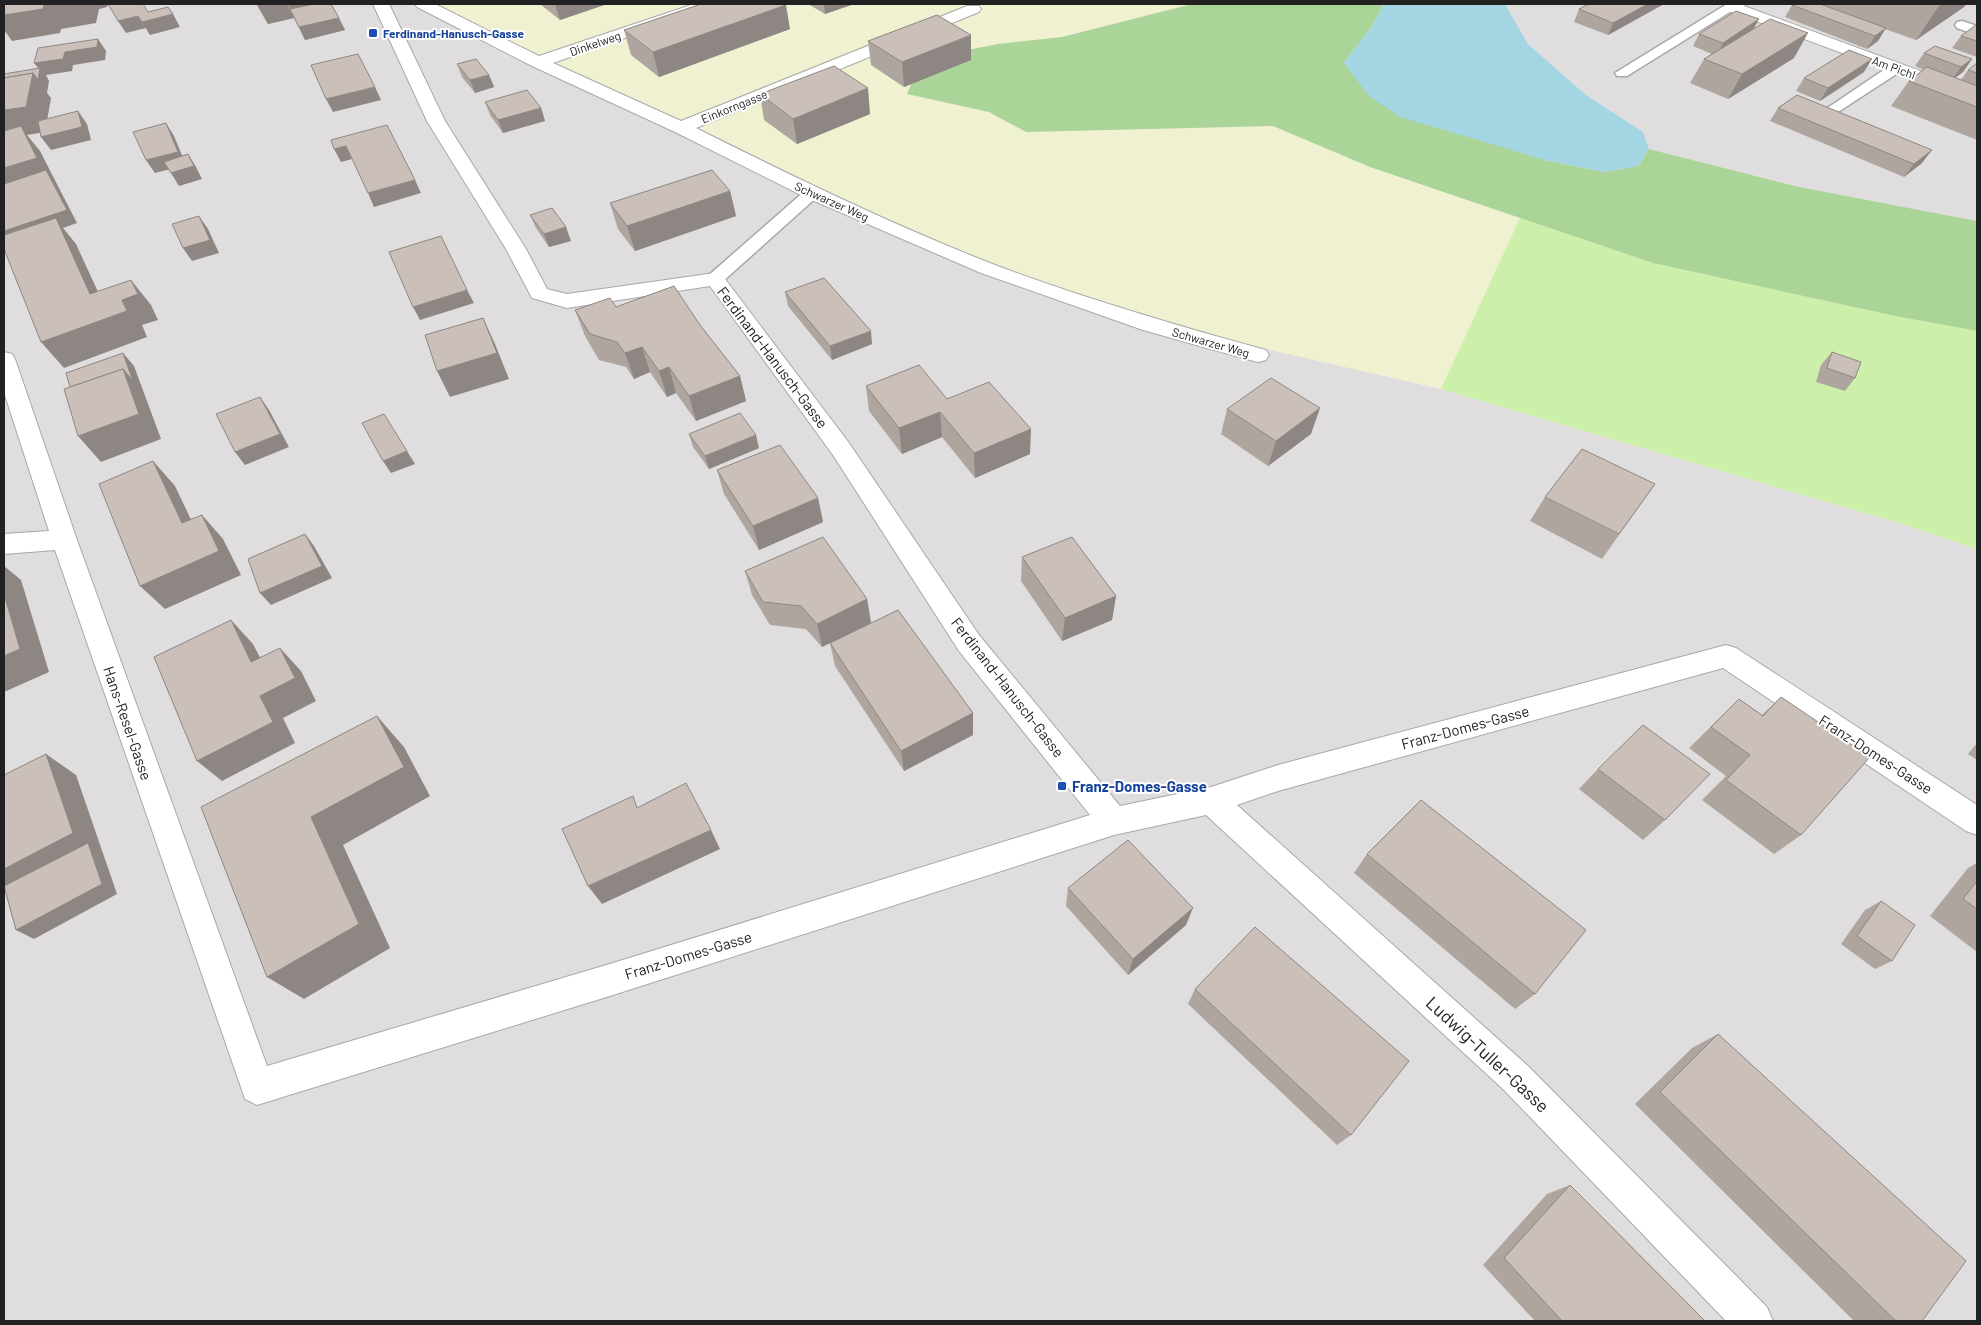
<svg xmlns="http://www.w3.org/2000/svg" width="1981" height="1325" font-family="Barlow,sans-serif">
<rect width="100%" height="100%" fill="#f2eee6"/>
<g fill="#dfdddd">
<path d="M4 4H438L442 8 1153 323 1441 389 1902 524 1977 549V1321H4Z"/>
<path d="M1505 4H1977V221L1799 187 1649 149 1643 132 1586 95 1528 44Z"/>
</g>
<path fill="#eff1d1" d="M438 4H1192L1050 39 998 44 907 94 989 112 1026 132 1273 126 1370 167 1520 218 1441 389 1153 323 988 268 812 193 442 8Z"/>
<path fill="#ccefa9" d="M1520 218 1653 263 1895 316 1977 331V549L1902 524 1441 389Z"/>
<path fill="#abd498" d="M1192 4H1384L1372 26 1344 63 1545 160 1604 172 1638 166 1649 149 1799 187 1977 221V331L1895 316 1653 263 1370 167 1273 126 1026 132 989 112 907 94 922 59 998 44 1062 37Z"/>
<path fill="#a4d5e2" d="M1384 4H1505L1528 44 1586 95 1643 132 1649 149 1638 166 1604 172 1545 160 1400 117 1369 96 1344 63 1372 26Z"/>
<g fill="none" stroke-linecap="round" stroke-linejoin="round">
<defs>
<g id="lane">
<path d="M1727 4H1737L1738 7 1627 76H1617L1615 73Z"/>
<path d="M1962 21 1977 26V35L1957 28 1955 25 1957 22Z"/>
<path d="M1896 64 1901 65 1903 68 1901 71 1838 112H1828L1826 109 1891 65Z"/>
<path d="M812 188 818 190 820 193 818 196 721 283 715 284 709 283 707 279 709 275 806 190Z"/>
</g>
<g id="street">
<path d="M373 4H389L445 121 526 249 547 289 567 294 715 273 722 275 849 443 979 635 1120 806 1211 787 1278 765 1726 645 1736 648 1977 805V835L1966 831 1723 668 1278 791 1237 805 1528 1066 1767 1307 1773 1321H1726L1504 1090 1206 815 1114 835 613 995 257 1105 245 1099 55 550 4 554V534L49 531 4 392V352L12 354 15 359 77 540 267 1066 613 963 1090 815 959 651 833 455 710 286 567 308 532 298 506 249 427 121Z"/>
<path d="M415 4H435L539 56 694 4H717L715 7 553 63 681 121 967 6H979L981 9 979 12 696 128C794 177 893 225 995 265 1083 298 1175 325 1266 350L1269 355 1266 360 1258 362 1250 360 1143 330 981 273 805 197 675 132 532 66 417 7Z"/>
<path d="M1726 4H1746L1744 6 1977 92V103L1726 10 1724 7Z"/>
</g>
</defs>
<use href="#lane" stroke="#a8a8a8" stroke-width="3"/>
<use href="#street" stroke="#a8a8a8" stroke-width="2"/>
<use href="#lane" fill="#fff" fill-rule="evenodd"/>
<use href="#street" fill="#fff" fill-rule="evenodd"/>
</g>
<g fill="#aea59f">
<path d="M256 4H331L345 30 305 40 294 18 268 24Z"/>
<path d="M540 4H607L560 20Z"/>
<path d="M808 4H854L825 14Z"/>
<path d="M1589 4H1664L1608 35 1574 22 1579 9Z"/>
<path d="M1794 4H1966L1964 7 1916 40 1885 29 1878 41 1867 49 1785 17 1792 5Z"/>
<path d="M1977 24V57L1952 48 1961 36Z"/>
<path d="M790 29 659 77 631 55 624 30Z"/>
<path d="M1754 29 1794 58 1728 99 1690 83 1704 59 1712 54 1693 46 1699 34Z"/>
<path d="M868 41 971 60 904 87 871 65Z"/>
<path d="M1924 53 1972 59 1963 72 1955 78 1961 80 1968 70 1977 63V140L1891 106 1909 81 1924 70 1915 66Z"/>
<path d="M457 64 489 75 494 87 475 93 462 77Z"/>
<path d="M1864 72 1820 101 1796 91 1804 78Z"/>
<path d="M760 94 870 114 797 144 764 120Z"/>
<path d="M485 102 541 108 545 121 503 133 490 115Z"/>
<path d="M1778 108 1922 163 1904 177 1770 121Z"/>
<path d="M730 191 736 216 635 251 618 229 610 203Z"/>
<path d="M530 215 571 241 549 247 536 228Z"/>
<path d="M785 292 872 344 832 360 788 306Z"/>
<path d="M616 307 700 325 740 376 746 401 696 421 676 393 667 397 650 372 634 379 626 367 599 360 585 336 575 310Z"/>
<path d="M1832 352 1855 378 1845 391 1816 382 1821 365Z"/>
<path d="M866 386 947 399 1030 454 975 478 942 437 902 454 869 411Z"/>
<path d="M1227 409 1311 434 1268 466 1221 434Z"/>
<path d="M689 434 759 448 709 469 693 447Z"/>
<path d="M717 470 818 498 823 522 759 550 724 494Z"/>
<path d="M1655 484 1602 559 1530 521 1545 497Z"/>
<path d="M1022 557 1116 596 1112 620 1062 641 1021 581Z"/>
<path d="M745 571 867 599 871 623 852 632 973 713V735L904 771 835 666 830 643 822 647 806 629 770 625 752 595Z"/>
<path d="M1781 697 1801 835 1774 854 1702 800 1726 776 1689 748 1739 699 1762 715Z"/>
<path d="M1977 743V760L1968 754Z"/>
<path d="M1598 769 1665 820 1643 840 1579 789Z"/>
<path d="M1367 854 1535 994 1515 1009 1354 873Z"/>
<path d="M1977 863V952L1930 916 1968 868Z"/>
<path d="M1068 888 1186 925 1128 975 1066 906Z"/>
<path d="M1881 901 1892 961 1875 969 1841 944 1865 910Z"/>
<path d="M1195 989 1351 1135 1337 1145 1188 1004Z"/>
<path d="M1718 1034 1922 1321H1854L1635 1104 1692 1048Z"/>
<path d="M1570 1185 1705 1321H1535L1483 1265 1547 1194Z"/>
</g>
<g fill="#8d8682">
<path d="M44 4H108L107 7 99 9 96 23 61 29 60 33 12 41 4 30V15Z"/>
<path d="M257 4H287L294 18 268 24Z"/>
<path d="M288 4H331L297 22Z"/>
<path d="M555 4H607L560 20Z"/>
<path d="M824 4H854L825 14Z"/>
<path d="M1648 4H1664L1608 35 1613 23Z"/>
<path d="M1942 4H1966L1964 7 1916 40 1939 6Z"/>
<path d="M786 5 790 29 659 77 653 52Z"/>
<path d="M173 14 180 27 150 35 142 22Z"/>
<path d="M138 16 146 28 126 33 118 21Z"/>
<path d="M339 18 345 30 305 40 299 27Z"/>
<path d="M1759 19 1752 32 1717 55 1723 43Z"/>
<path d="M1886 28 1878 41 1867 49 1875 36Z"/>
<path d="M1808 33 1794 58 1728 99 1742 74Z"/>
<path d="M971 35V60L904 87 902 62Z"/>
<path d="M98 39 106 51 105 60 73 65 72 71 46 75 49 81 47 93 51 98 45 132 27 135 40 151 77 223 63 228 76 244 110 318 122 300 131 280 151 305 158 320 142 325 147 337 64 368 41 342 14 244 4 232V110L33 73 40 70 34 63 65 52Z"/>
<path d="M1872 59 1864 72 1820 101 1828 88Z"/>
<path d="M1972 59 1963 72 1952 80 1961 67Z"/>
<path d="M489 75 494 87 475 93 470 80Z"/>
<path d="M375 87 381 100 333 112 326 99Z"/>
<path d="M868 88 870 114 797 144 793 119Z"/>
<path d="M541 108 545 121 503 133 498 120Z"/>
<path d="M78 111 87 124 91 140 51 150 41 137Z"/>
<path d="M166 123 174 136 186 165 155 173 146 160Z"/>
<path d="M346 146 352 159 341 162 334 149Z"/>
<path d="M1932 150 1922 163 1904 177 1914 164Z"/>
<path d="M188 154 196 167 202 179 179 186 171 173Z"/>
<path d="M415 180 421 193 374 207 368 193Z"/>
<path d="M730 191 736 216 635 251 627 226Z"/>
<path d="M199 216 208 229 219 253 192 261 183 248Z"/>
<path d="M566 227 571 241 549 247 544 234Z"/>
<path d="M467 290 474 303 420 320 413 307Z"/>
<path d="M483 318 495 344 509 379 450 397 437 371Z"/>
<path d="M871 331 872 344 832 360 830 346Z"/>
<path d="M642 347 650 372 634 379 625 353Z"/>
<path d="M123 353 134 366 161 439 101 462 78 436 123 369Z"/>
<path d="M669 367 676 393 667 397 659 371Z"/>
<path d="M740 376 746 401 696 421 689 396Z"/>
<path d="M260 397 269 410 289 447 245 465 235 452Z"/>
<path d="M1320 408 1311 434 1268 466 1276 441Z"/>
<path d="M940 412 942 437 902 454 899 428Z"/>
<path d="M1031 429 1030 454 975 478 974 453Z"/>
<path d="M756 435 759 448 709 469 705 456Z"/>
<path d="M407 451 415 464 391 473 383 461Z"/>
<path d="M153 461 175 486 204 547 182 523Z"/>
<path d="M818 498 823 522 759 550 753 526Z"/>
<path d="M202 515 223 539 241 575 165 609 140 586Z"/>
<path d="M305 534 314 546 332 578 271 605 260 593Z"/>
<path d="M4 566 21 580 49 672 4 692Z"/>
<path d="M1116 596 1112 620 1062 641 1065 618Z"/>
<path d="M867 599 871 623 822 647 817 624Z"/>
<path d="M231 620 253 644 274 684 251 662Z"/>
<path d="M280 648 301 671 316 701 283 718 295 743 222 781 197 761 260 696Z"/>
<path d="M973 713V735L904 771 901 751Z"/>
<path d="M377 716 404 747 430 796 343 845 390 948 304 999 267 977 311 817Z"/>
<path d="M46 754 76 775 117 894 34 939 16 930 4 886V869Z"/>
<path d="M711 830 720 849 602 904 588 886Z"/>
<path d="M1193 908 1186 925 1128 975 1133 959Z"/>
</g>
<g fill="#cac0b9" stroke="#8d8682">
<path d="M4 4H49H44L43 9 4 15Z"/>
<path d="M108 4H143L148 12 168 7 173 14 142 22 138 16 118 21Z"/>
<path d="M314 4H331L339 18 299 27 290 9Z"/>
<path d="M701 4H784L786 5 653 52 624 30Z"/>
<path d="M1589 4H1648L1613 23 1579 9Z"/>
<path d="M1794 4H1820L1886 28 1875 36 1792 5Z"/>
<path d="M1736 11 1759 19 1723 43 1699 34Z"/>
<path d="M937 15 971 35 902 62 868 41Z"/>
<path d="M1770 19 1808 33 1742 74 1704 59Z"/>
<path d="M1977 24V41L1961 36Z"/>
<path d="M98 39 97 47 65 52 63 59 34 63 38 48Z"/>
<path d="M1935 46 1972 59 1961 67 1924 53Z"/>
<path d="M1849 50 1872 59 1828 88 1804 78Z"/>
<path d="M358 54 375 87 326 99 311 65Z"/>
<path d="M476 59 489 75 470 80 457 64Z"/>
<path d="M1977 63V73L1968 70Z"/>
<path d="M834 66 868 88 793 119 760 94Z"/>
<path d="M1927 67 1977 86V107L1909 81Z"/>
<path d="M40 68 38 80 33 73 4 78V74Z"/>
<path d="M33 73 26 107 4 110V78Z"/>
<path d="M527 90 541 108 498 120 485 102Z"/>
<path d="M1797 95 1932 150 1914 164 1778 108Z"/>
<path d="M78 111 82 127 41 137 38 121Z"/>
<path d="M166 123 178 152 146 160 133 132Z"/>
<path d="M387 125 415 180 368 193 346 146 334 149 331 140Z"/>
<path d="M21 126 37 158 4 168V131Z"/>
<path d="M188 154 194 166 171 173 164 162Z"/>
<path d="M46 170 67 210 4 231V184Z"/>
<path d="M712 170 730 191 627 226 610 203Z"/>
<path d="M552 208 566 227 544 234 530 215Z"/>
<path d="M199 216 210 240 183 248 172 224Z"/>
<path d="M56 218 90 294 131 280 138 294 122 300 127 311 41 342 4 249V235Z"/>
<path d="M441 236 467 290 413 307 389 252Z"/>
<path d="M824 278 871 331 830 346 785 292Z"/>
<path d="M674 286 700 325 740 376 689 396 669 367 659 371 642 347 625 353 617 342 590 334 575 310 610 298 616 307Z"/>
<path d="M483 318 497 353 437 371 425 335Z"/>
<path d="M1832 352 1861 362 1855 378 1827 368Z"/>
<path d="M123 353 133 381 123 369 70 387 66 373Z"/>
<path d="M919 365 947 399 989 382 1031 429 974 453 940 412 899 428 866 386Z"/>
<path d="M123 369 139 414 78 436 64 389Z"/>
<path d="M1271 378 1320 408 1276 441 1227 409Z"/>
<path d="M260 397 280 434 235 452 216 414Z"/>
<path d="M740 413 756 435 705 456 689 434Z"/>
<path d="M384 414 407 451 383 461 362 423Z"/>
<path d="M780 445 818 498 753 526 717 470Z"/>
<path d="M1582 449 1655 484 1619 534 1545 497Z"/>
<path d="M153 461 182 523 202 515 219 551 140 586 99 484Z"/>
<path d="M305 534 322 566 260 593 248 559Z"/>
<path d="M823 537 867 599 817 624 801 606 763 602 745 571Z"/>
<path d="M1072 537 1116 596 1065 618 1022 557Z"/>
<path d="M4 594 20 649 4 656Z"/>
<path d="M898 610 973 713 901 751 830 643Z"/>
<path d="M231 620 251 662 280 648 295 678 260 696 273 722 197 761 154 657Z"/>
<path d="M1781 697 1870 757 1801 835 1726 780 1750 755 1711 727 1739 699 1763 716Z"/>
<path d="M377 716 404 767 311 817 359 924 267 977 201 807Z"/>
<path d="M1643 725 1710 774 1665 820 1598 769Z"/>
<path d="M46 754 73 833 4 869V775Z"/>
<path d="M686 783 711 830 588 886 562 829 633 796 637 808Z"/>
<path d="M1421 800 1586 930 1535 994 1367 854Z"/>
<path d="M1128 840 1193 908 1133 959 1068 888Z"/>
<path d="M88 843 102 884 16 930 4 886Z"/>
<path d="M1977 881V909L1963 899Z"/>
<path d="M1881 901 1915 925 1892 961 1857 936Z"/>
<path d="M1255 927 1409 1061 1351 1135 1195 989Z"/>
<path d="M1718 1034 1966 1261 1922 1321H1896L1660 1092Z"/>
<path d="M1570 1185 1705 1321H1562L1504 1258Z"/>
</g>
<g fill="#1a4fb4" stroke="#fff" stroke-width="2">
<rect x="368" y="28" width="10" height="10" rx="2.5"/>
<rect x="1057" y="781" width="10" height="10" rx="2.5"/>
</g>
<g text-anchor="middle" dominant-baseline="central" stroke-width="4" stroke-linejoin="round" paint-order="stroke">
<g font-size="12" font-weight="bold" fill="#164399" stroke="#fff" text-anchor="start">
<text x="383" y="33">Ferdinand-Hanusch-Gasse</text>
</g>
<g font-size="12" fill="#212121" stroke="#fff">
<text transform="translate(595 43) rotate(-19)">Dinkelweg</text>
<text transform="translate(1894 67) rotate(20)">Am Pichl</text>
<text transform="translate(734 106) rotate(-22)">Einkorngasse</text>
<text transform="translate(832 201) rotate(24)">Schwarzer Weg</text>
<text transform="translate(1211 342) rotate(16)">Schwarzer Weg</text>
</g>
<g font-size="15" fill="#212121" stroke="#fff">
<text transform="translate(773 357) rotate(53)">Ferdinand-Hanusch-Gasse</text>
<text transform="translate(1008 687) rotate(52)">Ferdinand-Hanusch-Gasse</text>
<text transform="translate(128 723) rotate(71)">Hans-Resel-Gasse</text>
<text transform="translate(1465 727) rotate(-15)">Franz-Domes-Gasse</text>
<text transform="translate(1876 754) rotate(33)">Franz-Domes-Gasse</text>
<text transform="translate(688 955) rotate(-17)">Franz-Domes-Gasse</text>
</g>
<g font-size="15" font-weight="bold" fill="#164399" stroke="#fff" text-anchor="start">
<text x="1072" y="786">Franz-Domes-Gasse</text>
</g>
<g font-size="18" fill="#212121" stroke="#fff">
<text transform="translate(1488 1054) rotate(43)">Ludwig-Tuller-Gasse</text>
</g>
</g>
<rect width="1981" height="1325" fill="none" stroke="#212121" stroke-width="10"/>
</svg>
